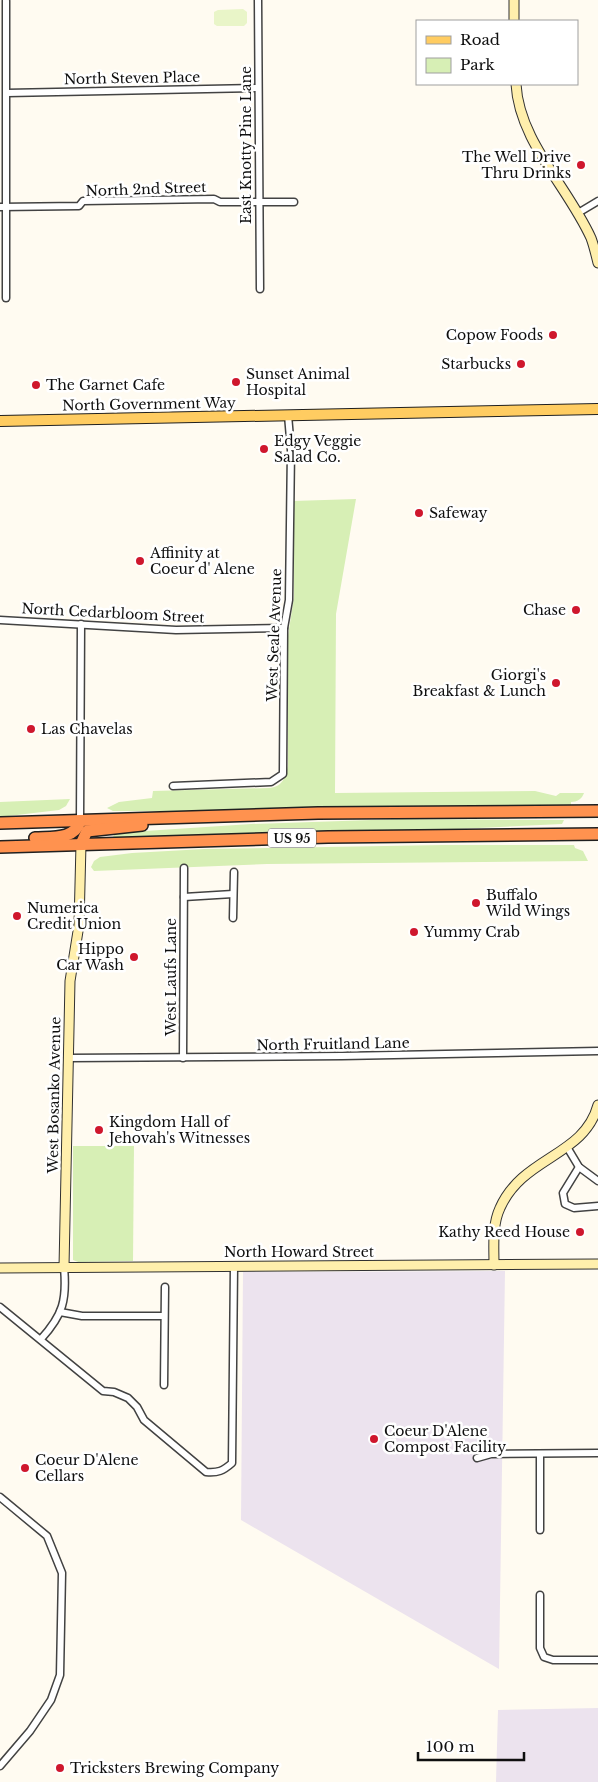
<svg xmlns="http://www.w3.org/2000/svg" width="598" height="1782" font-family="'Libre Baskerville',serif">
<rect width="100%" height="100%" fill="#fffbf1"/>
<g fill="#ece3ee">
<path d="M505 1271 499 1669 241 1520 243 1272Z"/>
<path d="M598 1708V1782H496L498 1710Z"/>
</g>
<g fill="#d7efb5">
<path d="M356 499 336 614 335 793 535 791 556 796 560 793H584C582 799 577 802 571 802V805L203 811H113L107 808 119 802 152 798 153 791 270 788C283 786 285 778 288 766V636L294 597 293 501Z"/>
<path d="M70 799 66 806 59 810 0 817V802Z"/>
<path d="M401 819 564 820 562 824 351 834 115 839 113 837 115 833 251 824Z"/>
<path d="M443 845H574L575 848 583 851 588 861 267 864 94 871 91 867 94 861 100 857 132 853 204 849Z"/>
<path d="M73 1146H134L133 1261 78 1262 73 1260Z"/>
</g>
<path fill="#e9f5c8" d="M243 9 247 12V23L244 26H217L214 24V12L218 10Z"/>
<g fill="none" stroke-linecap="round" stroke-linejoin="round">
<defs>
<g id="street">
<path d="M258 0 260 289"/>
<path d="M6 1V298"/>
<path d="M7 93 258 88"/>
<path d="M0 207 79 206 83 201 214 199 220 202H294"/>
<path d="M578 213 598 201"/>
<path d="M0 620 176 630 284 628"/>
<path d="M173 786 271 782 283 774 284 628 289 600 291 450 288 415"/>
<path d="M80 821 81 624"/>
<path d="M184 897 233 894"/>
<path d="M233 918 234 872"/>
<path d="M68 1058 342 1056 598 1051"/>
<path d="M183 1058 184 868"/>
<path d="M567 1147 579 1167 598 1181"/>
<path d="M579 1167 563 1193 565 1204 574 1208 598 1206"/>
<path d="M0 1307 103 1391 114 1392 128 1398 137 1407 144 1420 206 1472C218 1473 223 1471 232 1463L234 1266"/>
<path d="M60 1312 82 1316H164"/>
<path d="M41 1339C63 1315 67 1300 64 1267"/>
<path d="M164 1385 165 1287"/>
<path d="M540 1454V1530"/>
<path d="M477 1458 491 1454 598 1453"/>
<path d="M0 1497 47 1536 62 1573 60 1675 51 1700 30 1731 0 1766"/>
<path d="M540 1595V1648L544 1657 553 1660H598"/>
</g>
<g id="secondary">
<path d="M514 0V21"/>
<path d="M516 84C519 141 568 187 591 238 594 246 596 255 598 263"/>
<path d="M494 1265C494 1246 492 1225 500 1208 523 1156 584 1157 598 1105"/>
<path d="M64 1267 70 981 79 925 81 844"/>
<path d="M0 1268 598 1264"/>
</g>
<path id="primary" d="M0 421 598 409"/>
<g id="highway">
<path d="M0 823 318 813 598 811"/>
<path d="M35 838C52 837 75 840 80 821"/>
<path d="M81 844 87 831 142 825"/>
<path d="M0 847 328 837 598 834"/>
</g>
</defs>
<use href="#street" stroke="#424242" stroke-width="9"/>
<use href="#secondary" stroke="#313131" stroke-width="11"/>
<use href="#primary" stroke="#202020" stroke-width="12"/>
<use href="#highway" stroke="#202020" stroke-width="14"/>
<use href="#street" stroke="#fff" stroke-width="6"/>
<use href="#secondary" stroke="#ffefac" stroke-width="9"/>
<use href="#primary" stroke="#ffcc61" stroke-width="10"/>
<use href="#highway" stroke="#ff924f" stroke-width="11"/>
</g>
<g fill="#cf172d" stroke="#fff" stroke-width="2">
<circle cx="581" cy="165" r="5"/>
<circle cx="553" cy="335" r="5"/>
<circle cx="521" cy="364" r="5"/>
<circle cx="236" cy="382" r="5"/>
<circle cx="36" cy="385" r="5"/>
<circle cx="264" cy="449" r="5"/>
<circle cx="419" cy="513" r="5"/>
<circle cx="140" cy="561" r="5"/>
<circle cx="576" cy="610" r="5"/>
<circle cx="556" cy="683" r="5"/>
<circle cx="31" cy="729" r="5"/>
<circle cx="476" cy="903" r="5"/>
<circle cx="17" cy="916" r="5"/>
<circle cx="414" cy="932" r="5"/>
<circle cx="134" cy="957" r="5"/>
<circle cx="99" cy="1130" r="5"/>
<circle cx="580" cy="1232" r="5"/>
<circle cx="374" cy="1439" r="5"/>
<circle cx="25" cy="1468" r="5"/>
<circle cx="60" cy="1768" r="5"/>
</g>
<g text-anchor="middle" dominant-baseline="central" stroke-width="5" stroke-linejoin="round" paint-order="stroke">
<rect fill="#fff" stroke="#575757" stroke-width="1" x="268" y="828.5" width="48" height="19" rx="4"/>
<g font-size="12" font-weight="bold" fill="#0f0f0f">
<text x="292" y="838">US 95</text>
</g>
<g font-size="14" fill="#0f0f0f" stroke="#fff">
<text transform="translate(132 78) rotate(-1)">North Steven Place</text>
<text transform="translate(246 145) rotate(-90)">East Knotty Pine Lane</text>
<text transform="translate(146 189) rotate(-2)">North 2nd Street</text>
<text transform="translate(149 404) rotate(-1)">North Government Way</text>
<text transform="translate(113 613) rotate(3)">North Cedarbloom Street</text>
<text transform="translate(274 635) rotate(-88)">West Seale Avenue</text>
<text transform="translate(171 977) rotate(-90)">West Laufs Lane</text>
<text transform="translate(333 1044) rotate(-1)">North Fruitland Lane</text>
<text transform="translate(54 1095) rotate(-89)">West Bosanko Avenue</text>
<text x="299" y="1252">North Howard Street</text>
</g>
<g font-size="14" fill="#0f0f0f" stroke="#fff" text-anchor="start">
<text x="571" y="157" text-anchor="end">The Well Drive<tspan x="571" dy="16">Thru Drinks</tspan></text>
<text x="543" y="335" text-anchor="end">Copow Foods</text>
<text x="511" y="364" text-anchor="end">Starbucks</text>
<text x="246" y="374">Sunset Animal<tspan x="246" dy="16">Hospital</tspan></text>
<text x="46" y="385">The Garnet Cafe</text>
<text x="274" y="441">Edgy Veggie<tspan x="274" dy="16">Salad Co.</tspan></text>
<text x="429" y="513">Safeway</text>
<text x="150" y="553">Affinity at<tspan x="150" dy="16">Coeur d' Alene</tspan></text>
<text x="566" y="610" text-anchor="end">Chase</text>
<text x="546" y="675" text-anchor="end">Giorgi's<tspan x="546" dy="16">Breakfast &amp; Lunch</tspan></text>
<text x="41" y="729">Las Chavelas</text>
<text x="486" y="895">Buffalo<tspan x="486" dy="16">Wild Wings</tspan></text>
<text x="27" y="908">Numerica<tspan x="27" dy="16">Credit Union</tspan></text>
<text x="424" y="932">Yummy Crab</text>
<text x="124" y="949" text-anchor="end">Hippo<tspan x="124" dy="16">Car Wash</tspan></text>
<text x="109" y="1122">Kingdom Hall of<tspan x="109" dy="16">Jehovah's Witnesses</tspan></text>
<text x="570" y="1232" text-anchor="end">Kathy Reed House</text>
<text x="384" y="1431">Coeur D'Alene<tspan x="384" dy="16">Compost Facility</tspan></text>
<text x="35" y="1460">Coeur D'Alene<tspan x="35" dy="16">Cellars</tspan></text>
<text x="70" y="1768">Tricksters Brewing Company</text>
</g>
</g>
<rect x="416" y="20" width="162" height="65" fill="#ffffff" stroke="#9f9f9f"/>
<rect x="426" y="36" width="25" height="8" fill="#ffcc61" stroke="#9f9f9f"/>
<text x="460" y="45" font-size="15" fill="#0f0f0f">Road</text>
<rect x="426" y="58" width="25" height="15" fill="#d7efb5" stroke="#9f9f9f"/>
<text x="460" y="70" font-size="15" fill="#0f0f0f">Park</text>
<path d="M418 1752v8h106v-8" fill="none" stroke="#0f0f0f" stroke-width="2.5"/>
<text x="426" y="1752" font-size="15" fill="#0f0f0f" stroke="#ffffff" stroke-width="4" paint-order="stroke">100 m</text>
</svg>
